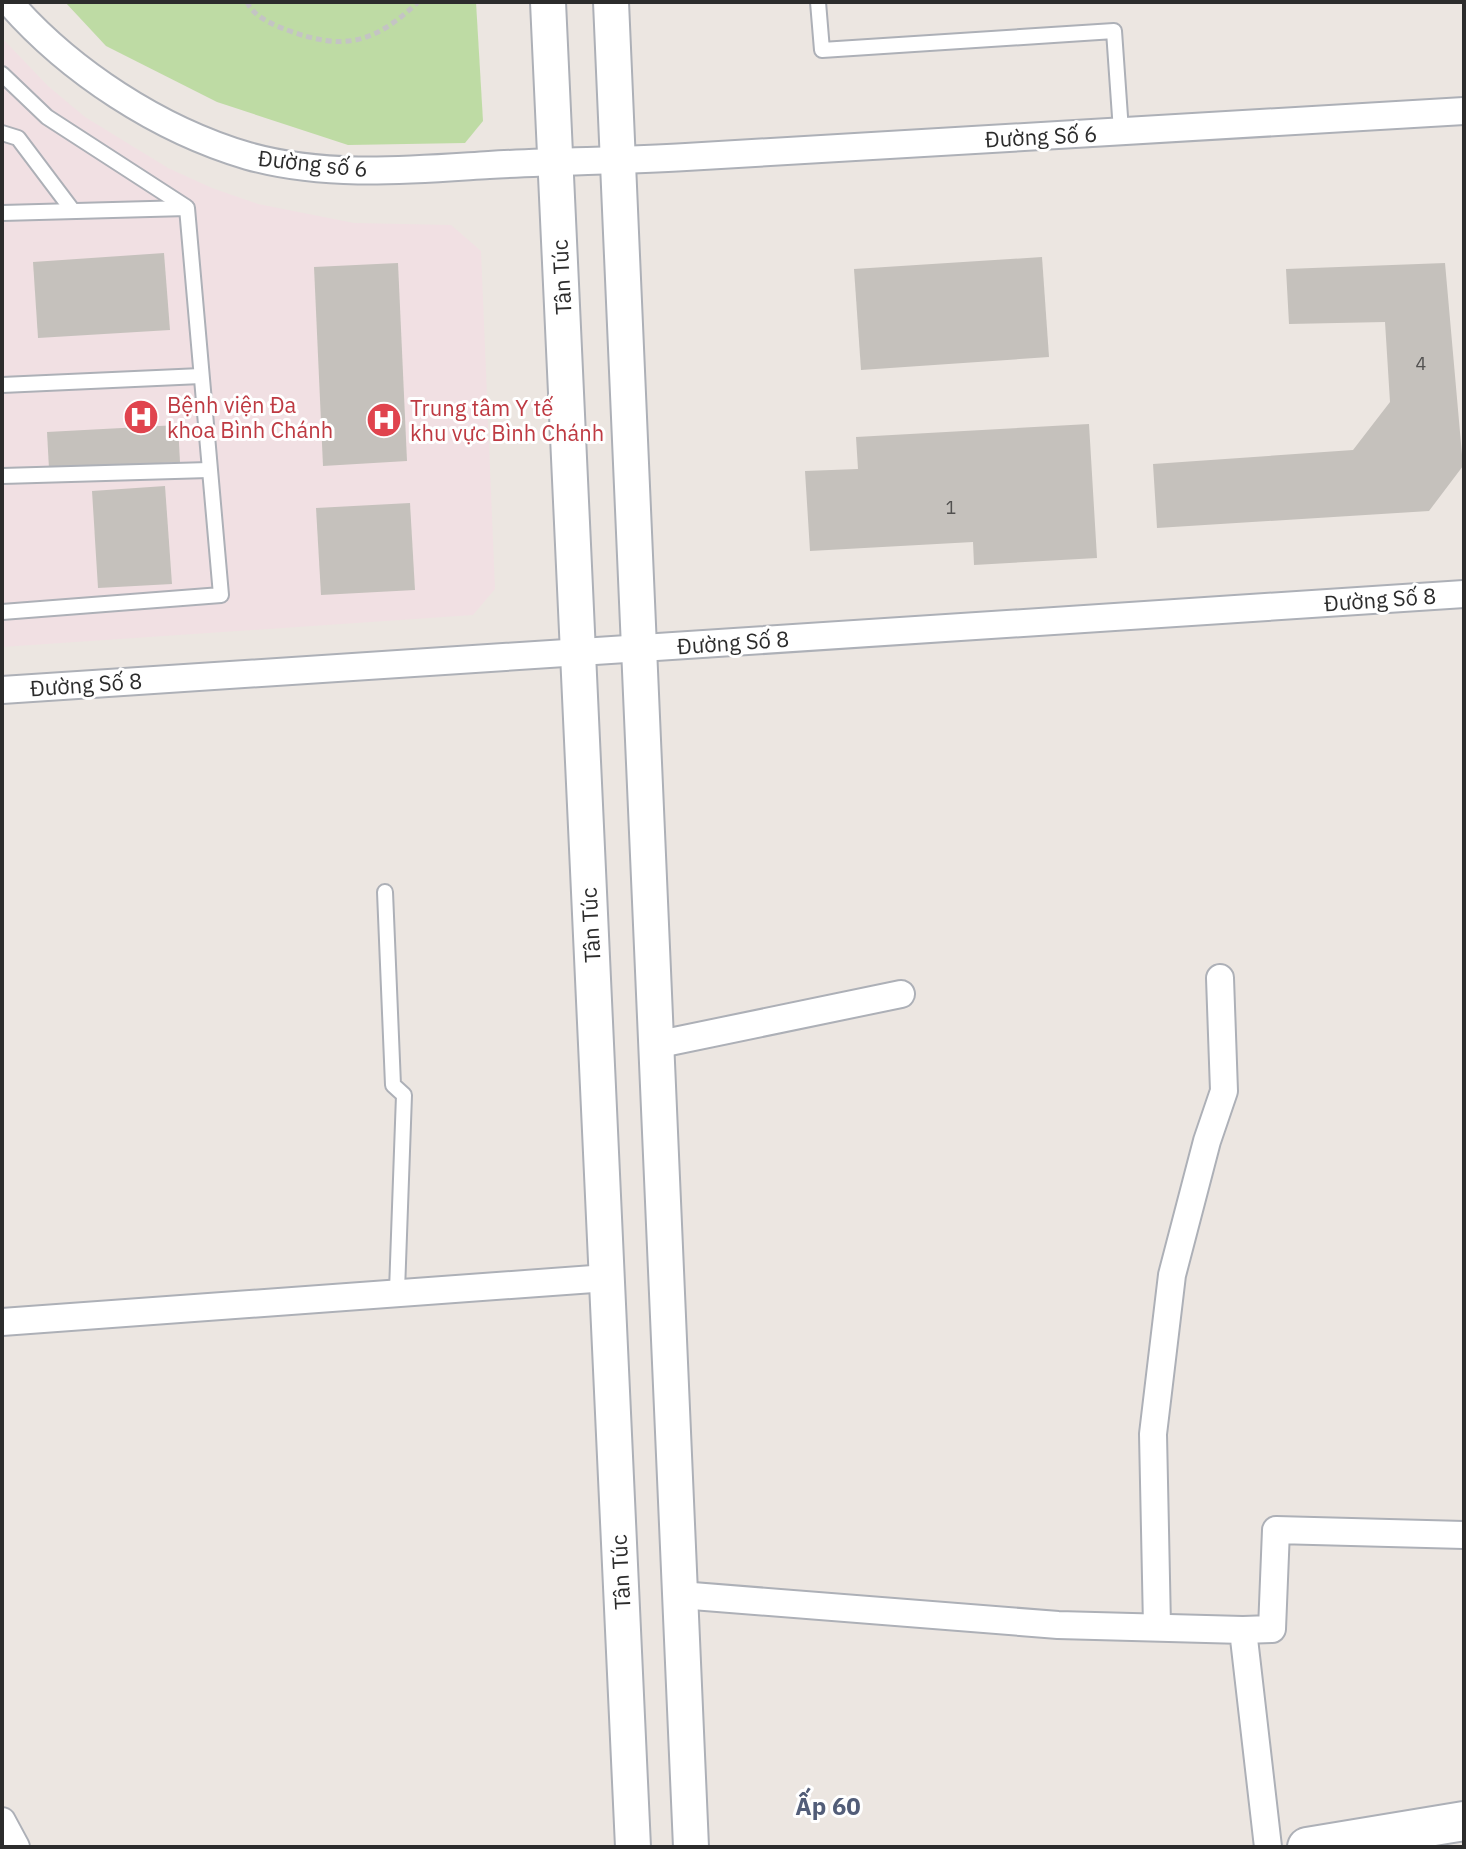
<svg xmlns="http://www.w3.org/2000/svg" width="1466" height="1849" font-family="'IBM Plex Sans',sans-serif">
<rect width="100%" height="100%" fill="#ece6e1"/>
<path fill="#f1e0e3" d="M2 38 48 86 85 117 168 168 212 188 258 204 354 223 451 225 481 251 495 589 473 615 2 647Z"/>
<path fill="#bedba4" d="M65 2H476L483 121 465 143 348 145 217 102 106 46Z"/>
<g fill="#c5c1bc">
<path d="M164 253 170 330 38 338 33 262Z"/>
<path d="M1042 257 1049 357 861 370 854 269Z"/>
<path d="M398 263 407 461 323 466 314 267Z"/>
<path d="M1445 263 1463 466 1429 511 1157 528 1153 464 1353 450 1390 402 1385 322 1289 324 1286 269Z"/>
<path d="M1089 424 1097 558 974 565 973 542 810 551 805 471 858 469 856 437Z"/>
<path d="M178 425 180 462 49 469 47 432Z"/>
<path d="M165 486 172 584 98 588 92 491Z"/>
<path d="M410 503 415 590 321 595 316 508Z"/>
</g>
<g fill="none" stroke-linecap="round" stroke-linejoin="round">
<defs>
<g id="service">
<path d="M818 2 822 50 1114 31 1121 131"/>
<path d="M2 74 47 117 186 207"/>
<path d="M2 133 18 138 73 211"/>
<path d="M2 213 187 208 221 595 2 612"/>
<path d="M2 385 201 376"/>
<path d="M2 476 209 470"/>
<path d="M385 892 393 1085 404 1095 397 1291"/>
</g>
<g id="minor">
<path d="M9 2C69 71 159 130 248 156 326 178 410 170 489 165 555 161 620 161 686 157 945 142 1205 126 1464 111"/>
<path d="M2 690 1464 594"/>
<path d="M655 1045 901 994"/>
<path d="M2 1322 607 1278"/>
<path d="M680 1595 1058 1625 1243 1630 1268 1847"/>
<path d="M1157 1626 1153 1434 1172 1275 1207 1141 1224 1091 1220 978"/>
<path d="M1243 1630 1272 1629 1276 1530 1464 1535"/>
<path d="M2 1821 16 1847"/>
</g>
<g id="tertiary">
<path d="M548 2 633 1847"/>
<path d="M611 2 691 1847"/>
</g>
<path id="secondary" d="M1307 1847 1464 1821"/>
</defs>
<use href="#service" stroke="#adb0b7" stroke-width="18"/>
<use href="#minor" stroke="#adb0b7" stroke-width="30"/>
<use href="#tertiary" stroke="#adb0b7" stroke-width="38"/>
<use href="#secondary" stroke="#adb0b7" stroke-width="42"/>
<path stroke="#c4c4c4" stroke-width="5" stroke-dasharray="6 4" stroke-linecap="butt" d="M247 2C253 16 273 25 287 30 343 51 374 44 418 2"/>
<use href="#service" stroke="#fff" stroke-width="14"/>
<use href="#minor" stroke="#fff" stroke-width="26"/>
<use href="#tertiary" stroke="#fff" stroke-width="34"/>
<use href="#secondary" stroke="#fff" stroke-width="38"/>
</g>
<defs>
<symbol id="hospital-disc" viewBox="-11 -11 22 22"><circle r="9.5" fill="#e0444e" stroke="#fff"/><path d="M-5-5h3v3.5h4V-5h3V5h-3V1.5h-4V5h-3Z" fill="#fff"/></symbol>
</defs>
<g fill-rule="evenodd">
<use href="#hospital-disc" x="121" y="397" width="40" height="40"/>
<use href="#hospital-disc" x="364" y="400" width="40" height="40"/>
</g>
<g text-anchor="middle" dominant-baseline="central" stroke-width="6" stroke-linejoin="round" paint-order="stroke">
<g font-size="18" fill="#525150">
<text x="1421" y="363">4</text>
<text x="951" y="507">1</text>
</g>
<g font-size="22" fill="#2c2c2c" stroke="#fff">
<text transform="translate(1041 136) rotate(-3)">Đường Số 6</text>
<text transform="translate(313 163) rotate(6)">Đường số 6</text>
<text transform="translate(561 277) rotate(-93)">Tân Túc</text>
<text transform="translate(1380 599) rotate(-4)">Đường Số 8</text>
<text transform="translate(733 642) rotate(-4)">Đường Số 8</text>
<text transform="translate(86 684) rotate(-4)">Đường Số 8</text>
<text transform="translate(590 925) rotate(-93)">Tân Túc</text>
<text transform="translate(620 1572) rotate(-93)">Tân Túc</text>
</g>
<g font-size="22" fill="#be3a42" stroke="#fff" text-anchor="start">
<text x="167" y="404">Bệnh viện Đa<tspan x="167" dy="25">khoa Bình Chánh</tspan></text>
<text x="410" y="407">Trung tâm Y tế<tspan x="410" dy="25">khu vực Bình Chánh</tspan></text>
</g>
<g font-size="24" font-weight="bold" fill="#525d78" stroke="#fff">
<text x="828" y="1806">Ấp 60</text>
</g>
</g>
<rect width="1466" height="1849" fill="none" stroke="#2c2c2c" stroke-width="8"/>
</svg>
